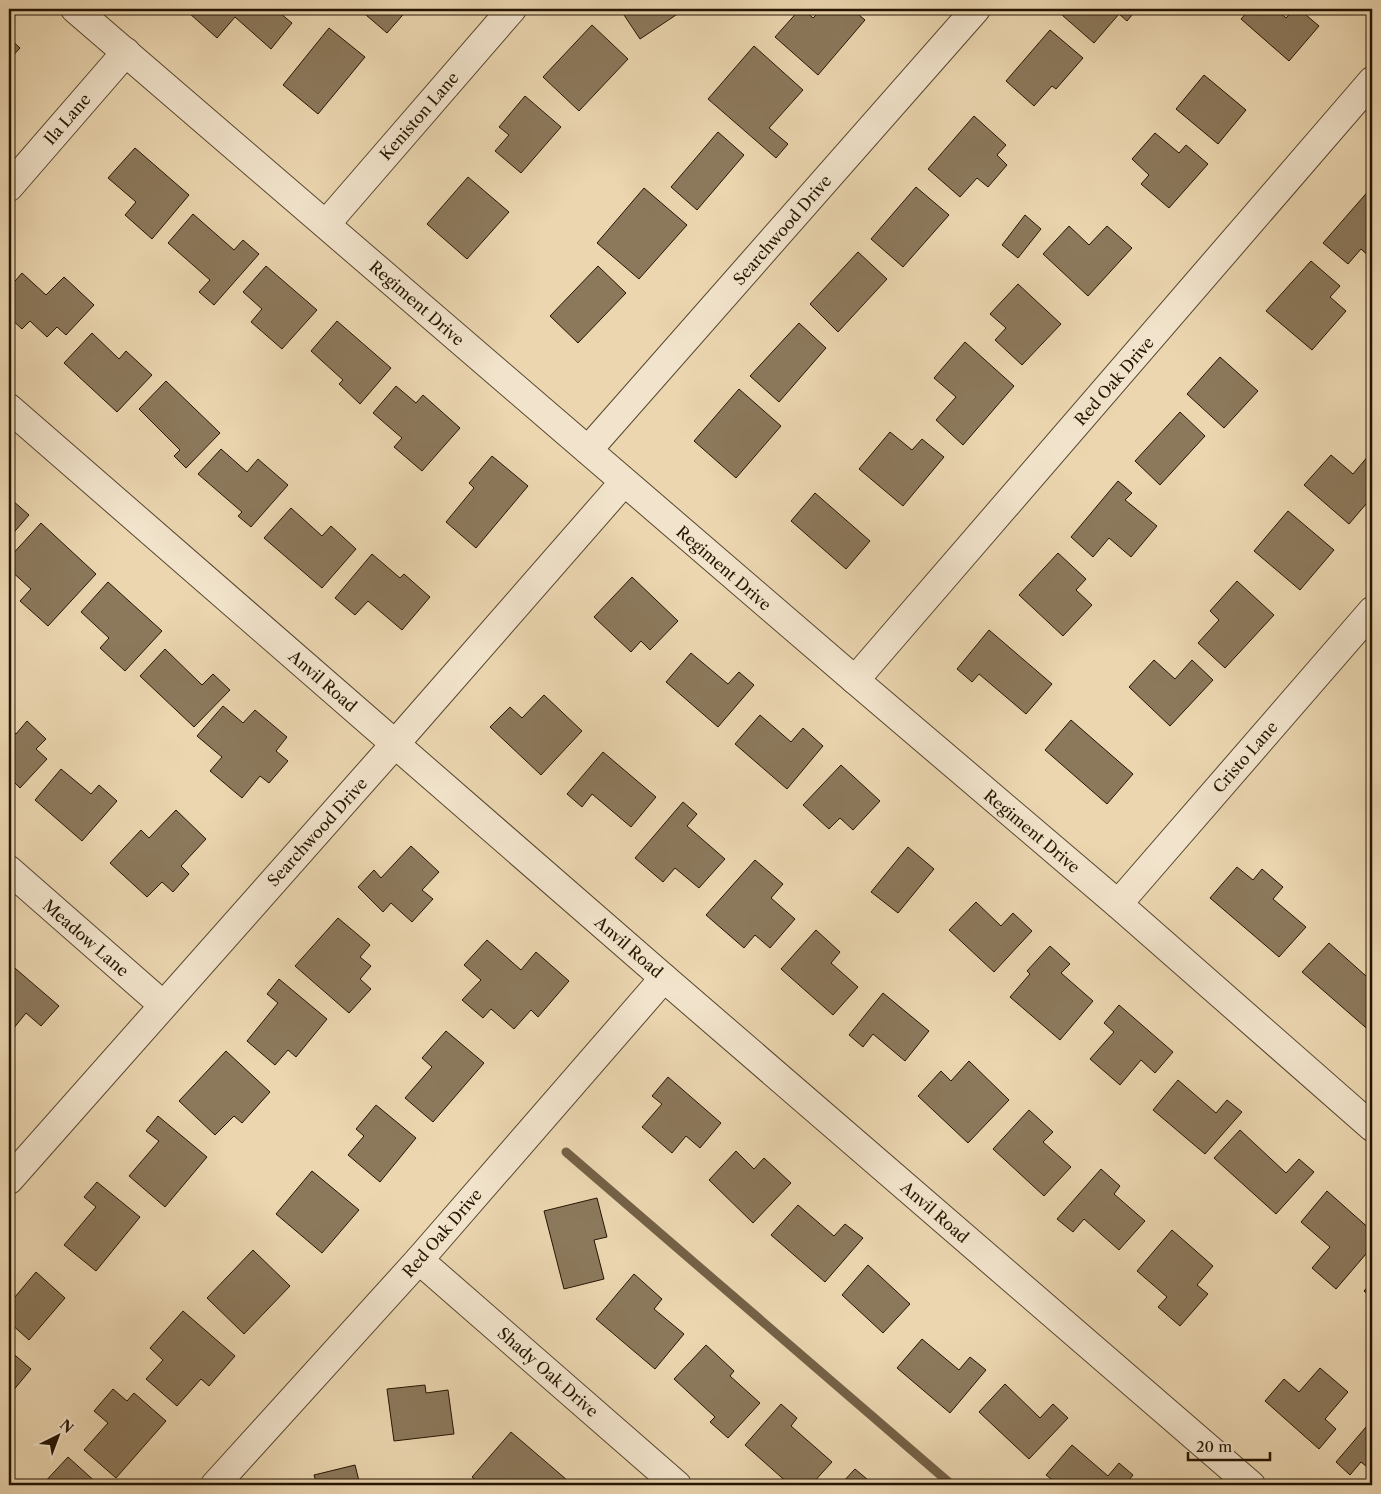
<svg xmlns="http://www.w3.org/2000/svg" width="1381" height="1494" font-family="'Libre Caslon Text',serif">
<rect width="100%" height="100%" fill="#ebd6b0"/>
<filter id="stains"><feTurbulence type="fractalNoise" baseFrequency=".004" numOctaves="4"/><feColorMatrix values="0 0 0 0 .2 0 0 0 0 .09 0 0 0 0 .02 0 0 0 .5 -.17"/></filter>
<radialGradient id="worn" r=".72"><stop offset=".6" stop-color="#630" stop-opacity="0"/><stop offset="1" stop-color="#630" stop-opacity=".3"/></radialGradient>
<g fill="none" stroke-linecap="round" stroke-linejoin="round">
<path stroke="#746146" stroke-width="9" d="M566 1152 952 1485"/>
</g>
<g fill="#8c795c" stroke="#251501">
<path d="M193 9H275L292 23 271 49 235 17 217 38 189 13Z"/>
<path d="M359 9H408L387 33Z"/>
<path d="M620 9H685L640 39Z"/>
<path d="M800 9H803L813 18 822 9H852L865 20 818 75 775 37Z"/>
<path d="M1067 9H1137L1127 21 1119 14 1094 43 1062 15Z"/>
<path d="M1250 9H1276L1286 18 1294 9H1299L1319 26 1289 61 1241 19Z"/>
<path d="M592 25 628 59 579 111 543 77Z"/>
<path d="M329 28 365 57 318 114 283 85Z"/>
<path d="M1050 30 1083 58 1056 89 1052 86 1034 106 1006 81Z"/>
<path d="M9 38 20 48 9 60Z"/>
<path d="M754 46 803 90 769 128 788 144 776 158 708 99Z"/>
<path d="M1204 75 1246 110 1218 144 1176 109Z"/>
<path d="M525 96 561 127 521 173 495 151 509 135 499 127Z"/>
<path d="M974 116 1006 145 997 155 1007 165 988 187 977 178 960 197 928 169Z"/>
<path d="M718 132 744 155 697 210 671 187Z"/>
<path d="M1155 133 1179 153 1186 145 1208 164 1169 208 1141 184 1149 175 1132 159Z"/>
<path d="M135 148 189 195 152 239 125 215 136 202 108 178Z"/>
<path d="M468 177 509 212 467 259 427 224Z"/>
<path d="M916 187 949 215 903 267 871 239Z"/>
<path d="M644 188 687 225 639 279 597 243Z"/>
<path d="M1371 188 1372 259 1361 249 1348 264 1323 243Z"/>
<path d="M193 214 234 250 243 240 259 254 214 305 199 292 210 280 168 243Z"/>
<path d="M1025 215 1041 229 1018 258 1002 245Z"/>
<path d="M1069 226 1089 245 1107 226 1132 248 1088 296 1043 254Z"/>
<path d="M858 252 887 279 838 332 810 304Z"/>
<path d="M1311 261 1340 286 1330 297 1346 311 1312 350 1266 311Z"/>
<path d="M266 266 317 310 282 349 251 322 262 309 243 292Z"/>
<path d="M598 266 626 293 578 343 550 316Z"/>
<path d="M22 273 46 295 64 277 94 305 66 335 57 327 47 337 30 321 22 329 9 317V288Z"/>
<path d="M1018 284 1061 324 1022 365 995 340 1006 328 990 314Z"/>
<path d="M337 321 391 368 360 404 339 384 343 380 311 351Z"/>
<path d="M799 323 826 348 779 402 750 376Z"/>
<path d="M92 333 119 359 126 351 152 375 117 412 64 363Z"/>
<path d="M965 342 1014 386 963 445 936 420 956 397 934 378Z"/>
<path d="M1220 357 1258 391 1224 428 1187 394Z"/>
<path d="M166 381 220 433 186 468 174 456 180 450 139 409Z"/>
<path d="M396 386 416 403 423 395 460 428 422 471 394 447 402 438 373 413Z"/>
<path d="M739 389 781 426 736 478 694 441Z"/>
<path d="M1180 412 1205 436 1160 485 1135 461Z"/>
<path d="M890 432 912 450 922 439 944 457 903 506 859 469Z"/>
<path d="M221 449 247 472 258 459 288 485 251 527 238 516 242 512 198 474Z"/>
<path d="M1331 455 1353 474 1369 455 1372 459V497L1349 524 1304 485Z"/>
<path d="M492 456 528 486 476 548 446 522 474 488 469 483Z"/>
<path d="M1118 481 1132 493 1125 500 1157 526 1131 557 1109 538 1093 557 1071 537Z"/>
<path d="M815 493 870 541 846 569 791 521Z"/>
<path d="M12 500 29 515 9 538V504Z"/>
<path d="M291 508 322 536 331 526 356 549 322 588 264 538Z"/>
<path d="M1288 511 1334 550 1300 590 1254 551Z"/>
<path d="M41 523 96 574 48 626 20 601 31 589 9 569V558Z"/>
<path d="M1058 553 1086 579 1076 590 1092 605 1063 636 1019 595Z"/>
<path d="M372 554 400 578 404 574 430 597 402 630 368 601 355 615 335 598Z"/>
<path d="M632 577 678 621 650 650 641 641 631 652 594 617Z"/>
<path d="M1237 581 1274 615 1225 668 1198 643 1219 620 1210 611Z"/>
<path d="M108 582 162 631 125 671 100 648 109 638 81 612Z"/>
<path d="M989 630 1052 684 1026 714 979 674 972 682 957 669Z"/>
<path d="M165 649 202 685 213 674 230 690 194 727 140 676Z"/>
<path d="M691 653 728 684 739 672 754 685 718 727 666 682Z"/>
<path d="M1154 660 1175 679 1192 660 1213 680 1170 726 1129 687Z"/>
<path d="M544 695 582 731 541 775 490 727 510 707 522 718Z"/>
<path d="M223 706 243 723 255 710 287 737 276 751 288 761 269 783 260 776 242 798 210 771 222 757 197 736Z"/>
<path d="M760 715 791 742 803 728 823 746 787 789 735 744Z"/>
<path d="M1071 720 1133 774 1107 804 1045 750Z"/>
<path d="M27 721 46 739 36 749 47 759 20 788 9 777 12 772 9 769V727L16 734Z"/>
<path d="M603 752 656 797 631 827 592 794 582 807 567 794Z"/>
<path d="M841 765 880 801 853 830 840 818 829 829 803 805Z"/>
<path d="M61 769 91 794 99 785 117 801 82 841 35 800Z"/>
<path d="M683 802 697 814 687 826 725 859 699 888 675 868 663 882 635 858Z"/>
<path d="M176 810 206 839 181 866 189 874 173 892 162 882 147 897 110 863 141 830 149 838Z"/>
<path d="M411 846 439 872 422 890 433 899 412 922 391 903 383 912 358 887 374 870 381 878Z"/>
<path d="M908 847 934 869 898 913 871 892Z"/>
<path d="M755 860 783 884 771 898 795 919 770 948 755 935 744 948 706 915Z"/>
<path d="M1237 867 1253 880 1262 869 1283 887 1273 899 1306 927 1279 957 1210 898Z"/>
<path d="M976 902 1001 926 1013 913 1032 931 994 972 949 930Z"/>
<path d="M338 918 370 945 360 957 371 966 360 979 371 989 349 1013 295 966Z"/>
<path d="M816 930 840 952 831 963 858 987 833 1015 781 969Z"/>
<path d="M487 940 521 970 536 952 569 981 538 1017 531 1010 514 1029 491 1009 483 1018 462 1000 481 980 464 965Z"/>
<path d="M1329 943 1366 976 1372 969V1033L1302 972Z"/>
<path d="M1050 946 1070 964 1061 973 1093 1001 1060 1040 1010 997 1030 974 1027 971Z"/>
<path d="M9 963 59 1006 41 1026 26 1013 9 1034Z"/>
<path d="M279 979 327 1019 296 1057 288 1050 275 1065 247 1041 278 1003 267 994Z"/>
<path d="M883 993 929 1031 905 1061 873 1034 863 1047 849 1035Z"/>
<path d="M1119 1005 1173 1052 1155 1073 1141 1060 1120 1085 1090 1059 1114 1032 1104 1023Z"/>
<path d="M446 1031 484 1063 433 1122 405 1098 432 1067 422 1058Z"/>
<path d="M226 1051 270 1092 242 1123 234 1116 215 1135 179 1101Z"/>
<path d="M969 1061 1009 1100 968 1143 918 1096 941 1071 951 1081Z"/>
<path d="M668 1077 721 1123 700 1148 686 1136 672 1153 642 1127 662 1104 652 1096Z"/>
<path d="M1178 1080 1216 1113 1227 1100 1242 1112 1205 1154 1153 1110Z"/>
<path d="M376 1105 416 1138 380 1182 348 1155 364 1136 356 1129Z"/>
<path d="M1029 1110 1053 1132 1043 1142 1071 1167 1044 1196 993 1149Z"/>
<path d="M158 1116 207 1157 165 1207 129 1176 159 1141 146 1131Z"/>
<path d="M1240 1130 1286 1173 1299 1159 1314 1172 1276 1214 1214 1158Z"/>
<path d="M736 1151 754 1169 764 1158 791 1183 753 1223 709 1180Z"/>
<path d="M1101 1169 1120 1186 1114 1194 1145 1221 1119 1250 1084 1219 1073 1232 1057 1219Z"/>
<path d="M312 1171 359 1210 322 1253 276 1214Z"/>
<path d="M97 1182 140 1217 96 1271 64 1245 96 1207 84 1197Z"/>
<path d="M1327 1191 1372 1231V1247L1336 1289 1312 1268 1330 1247 1301 1222Z"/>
<path d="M597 1198 607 1237 594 1240 604 1279 564 1289 544 1211Z"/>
<path d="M798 1205 834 1236 845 1224 863 1238 825 1282 771 1235Z"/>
<path d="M1172 1230 1213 1266 1197 1285 1208 1294 1180 1326 1158 1307 1167 1297 1137 1271Z"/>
<path d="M253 1250 290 1286 244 1334 207 1298Z"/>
<path d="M868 1265 910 1304 883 1333 842 1295Z"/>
<path d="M36 1272 65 1298 29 1340 9 1322V1304Z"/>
<path d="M634 1274 662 1299 654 1309 684 1334 655 1369 596 1319Z"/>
<path d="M1372 1282V1298L1364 1291Z"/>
<path d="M183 1311 235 1356 209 1386 201 1379 177 1406 146 1379 163 1360 150 1348Z"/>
<path d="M922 1339 959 1370 970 1357 986 1370 950 1413 897 1368Z"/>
<path d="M706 1345 734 1371 730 1376 760 1403 728 1438 710 1422 715 1417 674 1379Z"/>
<path d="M9 1350 31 1369 12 1392 9 1389Z"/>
<path d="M1320 1368 1348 1392 1325 1419 1336 1429 1319 1449 1265 1401 1284 1379 1299 1392Z"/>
<path d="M1005 1384 1040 1418 1053 1404 1068 1418 1029 1459 979 1412Z"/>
<path d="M425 1385 426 1393 448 1390 454 1434 394 1441 387 1389Z"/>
<path d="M113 1389 127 1401 134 1393 166 1421 116 1478 84 1450 108 1423 94 1411Z"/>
<path d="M781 1404 797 1418 791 1426 832 1462 811 1485H790L745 1445Z"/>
<path d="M1372 1420V1471L1361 1462 1350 1475 1336 1462Z"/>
<path d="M511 1432 567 1480 563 1485H482L472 1477Z"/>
<path d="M1072 1445 1108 1476 1119 1463 1133 1475 1125 1485H1059L1046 1475Z"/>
<path d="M68 1457 99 1485H42Z"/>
<path d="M355 1465 360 1485H317L314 1475Z"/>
<path d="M855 1469 874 1485H840Z"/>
</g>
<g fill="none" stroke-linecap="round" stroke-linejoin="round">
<defs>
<g id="minor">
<path d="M75 9 855 680 1118 904 1372 1127"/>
<path d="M9 187 126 52"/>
<path d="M326 224 512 9"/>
<path d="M9 408 664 978 1251 1485"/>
<path d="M588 450 976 9"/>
<path d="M855 680 1372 81"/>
<path d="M9 870 163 1005"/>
<path d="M1118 904 1372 611"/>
<path d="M9 1180 395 744 624 482"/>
<path d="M419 1260 677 1485"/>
<path d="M215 1485 419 1260 664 978"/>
</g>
</defs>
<use href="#minor" stroke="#56452d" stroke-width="30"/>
<use href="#minor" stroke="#f2e4cc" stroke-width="28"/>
</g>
<g text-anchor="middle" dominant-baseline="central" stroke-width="4" stroke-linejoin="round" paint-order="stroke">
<g font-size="16" fill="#251501" stroke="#f2e4cc">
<text transform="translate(419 116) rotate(-49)">Keniston Lane</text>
<text transform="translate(67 119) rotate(-49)">Ila Lane</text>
<text transform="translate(782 230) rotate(-49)">Searchwood Drive</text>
<text transform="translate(417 303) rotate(41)">Regiment Drive</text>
<text transform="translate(1114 381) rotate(-49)">Red Oak Drive</text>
<text transform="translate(724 568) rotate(41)">Regiment Drive</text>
<text transform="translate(323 681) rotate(41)">Anvil Road</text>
<text transform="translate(1245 757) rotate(-49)">Cristo Lane</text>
<text transform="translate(1032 831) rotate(40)">Regiment Drive</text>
<text transform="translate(317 832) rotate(-48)">Searchwood Drive</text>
<text transform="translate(86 938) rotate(41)">Meadow Lane</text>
<text transform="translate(629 947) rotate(41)">Anvil Road</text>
<text transform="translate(935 1212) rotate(41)">Anvil Road</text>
<text transform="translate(442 1233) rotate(-49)">Red Oak Drive</text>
<text transform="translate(548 1372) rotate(41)">Shady Oak Drive</text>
</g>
</g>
<rect width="1381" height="1494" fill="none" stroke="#ebd6b0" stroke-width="30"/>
<rect x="10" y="10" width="1361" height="1474" fill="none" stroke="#251501" stroke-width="2.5"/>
<rect x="15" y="15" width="1351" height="1464" fill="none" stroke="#251501"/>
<g transform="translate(58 1436) rotate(42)" stroke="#f2e4cc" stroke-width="4" paint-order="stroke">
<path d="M0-4L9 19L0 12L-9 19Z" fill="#251501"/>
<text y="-8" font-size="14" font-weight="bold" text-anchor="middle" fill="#251501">N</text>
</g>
<path d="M1188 1452v8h82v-8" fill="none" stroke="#251501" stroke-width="2.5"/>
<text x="1196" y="1452" font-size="15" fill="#251501" stroke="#f2e4cc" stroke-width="4" paint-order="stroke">20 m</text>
<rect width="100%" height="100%" filter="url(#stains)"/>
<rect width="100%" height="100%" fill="url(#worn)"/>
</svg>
